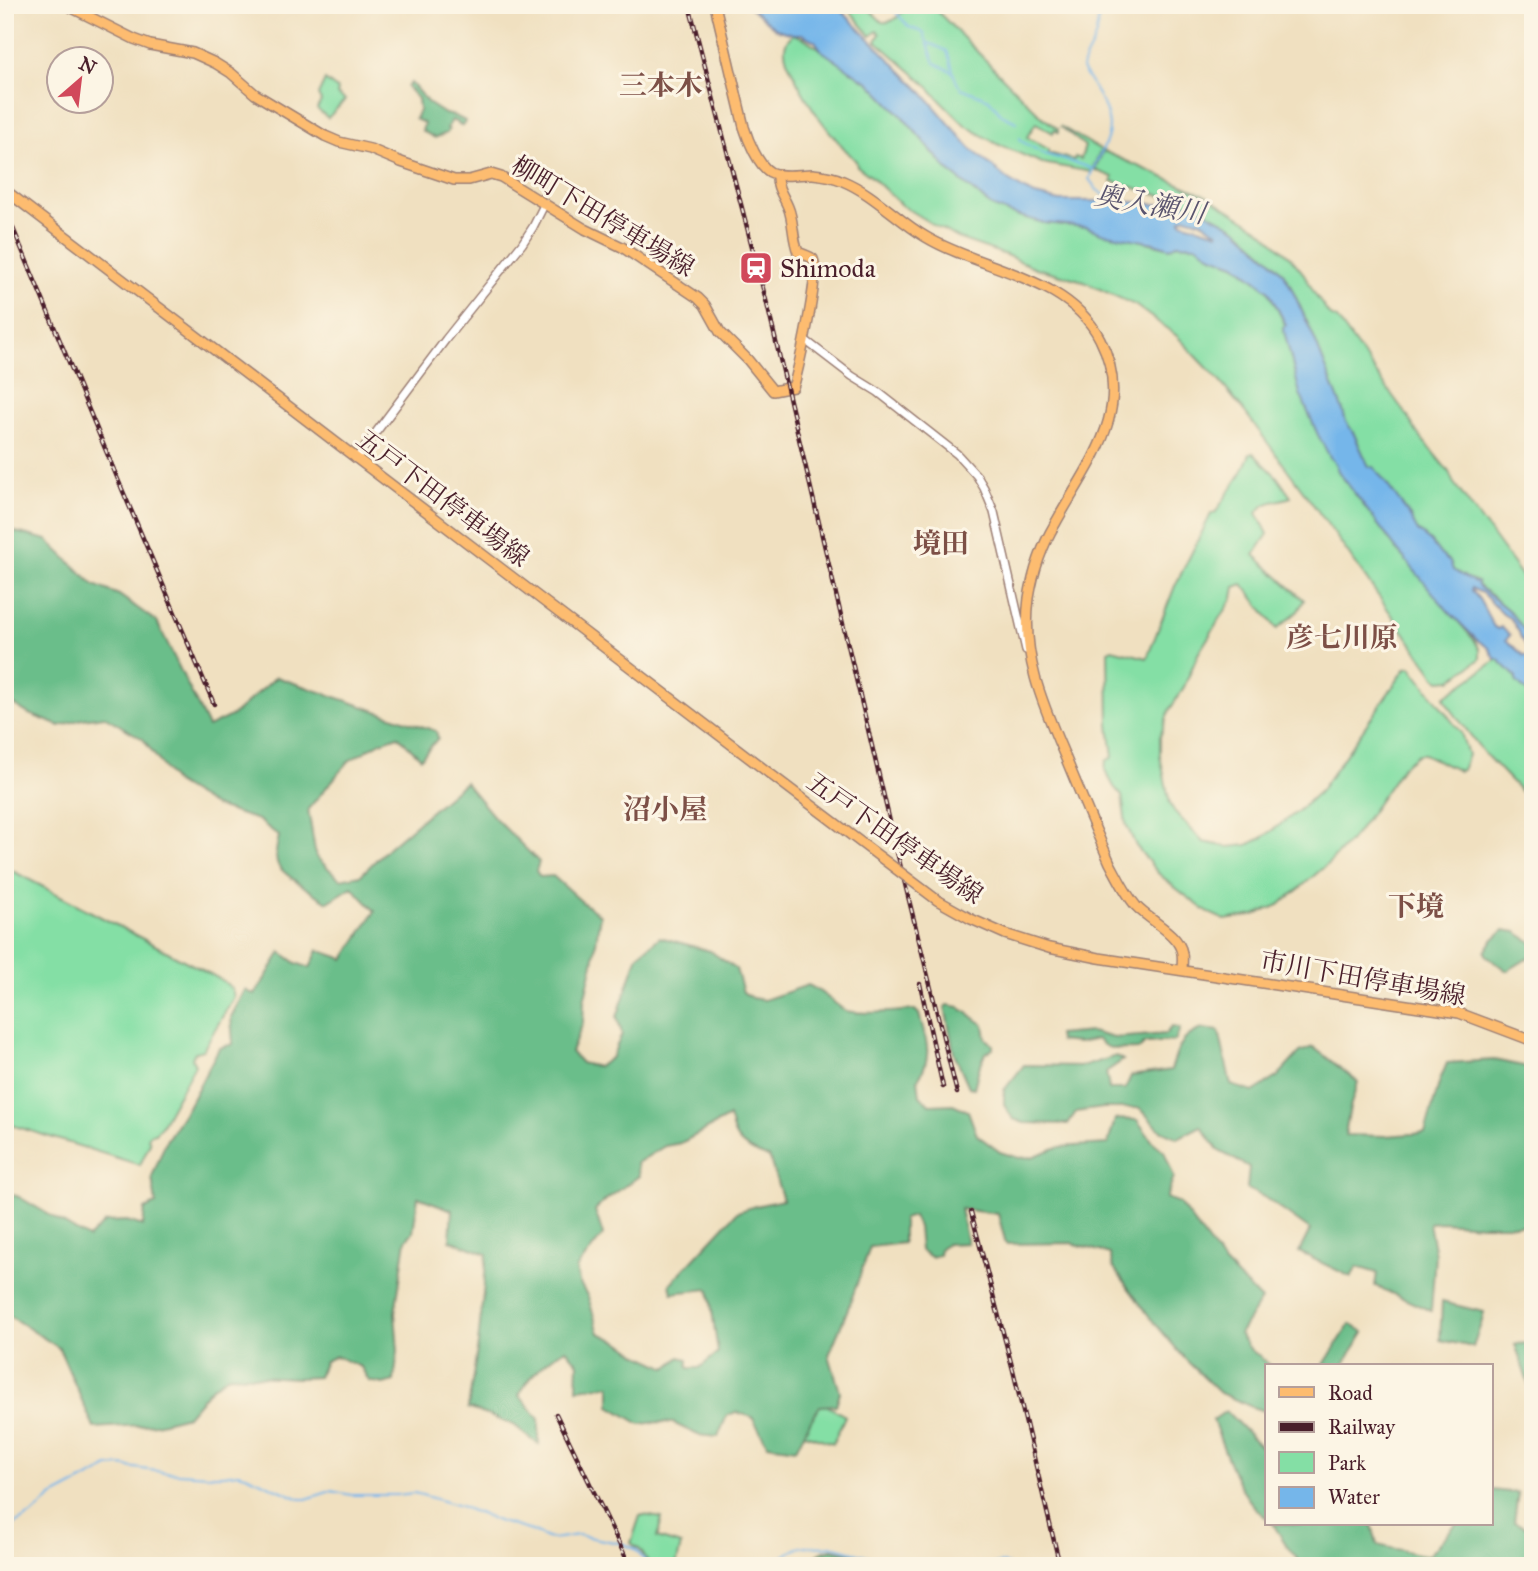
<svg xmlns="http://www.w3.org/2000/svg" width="1538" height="1571" font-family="'IM FELL Great Primer','Noto Serif JP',serif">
<rect width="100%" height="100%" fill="#fcf5e5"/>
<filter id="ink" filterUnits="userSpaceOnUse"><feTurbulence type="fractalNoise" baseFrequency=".0143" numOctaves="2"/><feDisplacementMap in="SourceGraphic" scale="14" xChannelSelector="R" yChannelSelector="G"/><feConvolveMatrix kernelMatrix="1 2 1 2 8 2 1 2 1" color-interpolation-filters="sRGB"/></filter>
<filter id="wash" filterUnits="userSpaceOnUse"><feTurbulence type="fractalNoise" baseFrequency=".00686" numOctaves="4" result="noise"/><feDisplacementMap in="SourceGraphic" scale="28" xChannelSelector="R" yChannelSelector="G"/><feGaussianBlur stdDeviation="1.57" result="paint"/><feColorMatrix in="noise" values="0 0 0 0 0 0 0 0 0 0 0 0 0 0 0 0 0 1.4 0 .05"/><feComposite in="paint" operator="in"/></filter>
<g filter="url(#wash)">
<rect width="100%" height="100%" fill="#f0e0c0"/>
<g fill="#84dfa5" stroke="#677f68" stroke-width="2">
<path d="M856 5H865L882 22C893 24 902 14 906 5H931L1041 116 1058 129V132L1054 130 1053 133 1036 123 1027 137 1048 149V153L1074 160 1075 157 1081 159 1085 146 1060 126 1101 150 1091 172 1042 163 997 144 978 133 964 124 940 100 927 85 876 41 880 34 877 31 871 36 850 11Z"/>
<path d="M793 34 804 38 861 78 869 82 902 116 948 170 991 206 1012 214 1044 223 1087 227 1170 248 1177 244 1197 245 1213 256 1235 264 1268 290 1286 326 1283 328 1331 459 1335 463 1338 471 1398 551 1475 641 1480 650V659L1451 680 1440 681 1435 676 1326 522 1245 412 1217 378 1177 336 1135 305 1080 280 1036 268 1006 255 960 239 935 226 901 205 873 178 857 166 856 161C829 133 810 109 793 73 789 65 784 56 785 47 786 41 789 38 793 34Z"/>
<path d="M325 80 338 90 337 94 345 100 328 118 317 109 321 101 318 95Z"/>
<path d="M1103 151 1205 195 1260 229 1291 258 1304 274 1316 296 1330 316 1337 319 1408 417 1417 433 1449 472 1453 482 1533 591V641L1509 611 1478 585 1477 582 1468 579 1453 570 1450 562 1441 555 1431 542 1418 531 1372 468H1369L1353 432 1346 422 1343 411 1312 333 1290 285 1283 273 1265 254 1236 228 1196 206 1112 181 1113 177 1095 170Z"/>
<path d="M1253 453 1277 477 1291 497C1278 502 1265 500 1257 513L1268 534 1254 555 1304 600 1298 611 1277 629 1243 584 1235 587 1233 598 1198 654 1184 687 1169 711 1160 737V756L1170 804 1174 811 1203 842 1228 847 1247 845 1262 838 1297 812 1321 790 1406 668 1411 667 1461 733 1468 755 1462 770 1459 771 1424 754H1418L1403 766 1357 833 1332 860 1300 888 1279 905 1255 915 1225 920 1207 912 1172 885 1158 873 1136 846 1126 824 1122 796 1114 787 1105 770 1106 761 1113 757 1109 725 1108 651 1112 649 1147 658 1175 586 1211 514 1215 513 1242 472 1250 454Z"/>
<path d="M1498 659 1516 677 1527 692 1533 695V804L1484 753 1448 705 1444 697Z"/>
<path d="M5 867 210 974C221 980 232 984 234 997L203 1050 195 1052 192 1058 195 1065 160 1128 155 1133 150 1134 148 1138 150 1143 140 1165 5 1123Z"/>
<path d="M824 1404 845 1416 833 1443 805 1434 803 1432 819 1405Z"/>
<path d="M643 1515 662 1518 657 1538 681 1545 676 1566 650 1565 640 1550 631 1543 640 1516Z"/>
</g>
<g fill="#6bbe8a" stroke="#5a6e5a" stroke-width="2" fill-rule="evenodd">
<path d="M411 83 428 103 445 114 455 116 465 121 463 126 452 120 447 128 449 130 447 133 435 138 422 131 424 123 415 119 419 110 418 99 407 87Z"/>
<path d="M5 525 16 532 47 540 94 585 119 595 157 622 208 727 233 715 276 677 436 731 438 738 421 758 398 736 381 742 349 761 308 809 316 857 340 879 361 875 389 847 465 782 495 818 539 862 536 871 540 877 553 876 582 902 600 915 593 963 584 1001 583 1023 571 1052 581 1063 598 1067 612 1057 622 1034 617 1017 638 955 660 937 710 951 736 969 743 992 752 998 764 1000 808 985C822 991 832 1002 844 1010 856 1016 900 1011 915 1010L919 1014C926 1040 934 1055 918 1079L920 1096 930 1105 953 1104 968 1111 977 1135 1000 1152 1019 1158 1032 1157 1058 1147 1108 1144 1115 1119 1137 1120 1153 1142 1164 1151 1174 1177 1166 1198 1179 1203 1223 1262 1261 1300 1239 1334 1251 1350 1271 1366H1267V1412L1252 1407 1220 1393 1186 1360 1152 1320 1113 1267 1110 1254 1072 1243 1006 1244 998 1214 960 1209 967 1243 946 1244 940 1248 939 1255 931 1257 920 1250 918 1227 913 1216 903 1219V1243L870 1247 849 1306 829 1355 840 1392 836 1405 820 1406 810 1422 796 1449 768 1445 752 1417 737 1412 727 1415 718 1437 698 1435 673 1423 658 1422 640 1424 610 1406V1385L577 1389 578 1363 566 1349C545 1360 531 1374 519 1395L539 1419V1445L514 1425 468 1408 478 1344 487 1254 450 1240 452 1210 418 1197 413 1232 406 1240 395 1313 398 1351 394 1381 383 1384 369 1381 361 1367 336 1356 325 1361 318 1377 298 1378 229 1375 211 1388 187 1416 156 1424 94 1428 59 1348 5 1313V1192L19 1197 88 1238 105 1222 127 1221 143 1226 145 1209 156 1204 152 1177 166 1141 188 1107 219 1048 233 1044 231 1017 245 990 255 995 281 952 296 963 310 968 318 950 344 959 375 911 352 887 328 902C317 895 284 876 278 865 274 856 277 845 279 836L258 820 214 806 174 782 143 739 104 716 82 719 60 726 29 714 5 699ZM729 1117C731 1123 732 1129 735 1135 740 1146 757 1155 769 1157L783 1200 755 1206 737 1212 670 1284 672 1293 709 1289 718 1353 699 1368H688V1359L680 1357 667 1368 637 1354 620 1342 599 1333 588 1297 579 1282 576 1269 603 1235 595 1210 607 1199 639 1176 637 1163 665 1146 681 1143Z"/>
<path d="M1504 930 1516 932 1533 943V955L1507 971 1487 956 1485 952 1492 941Z"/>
<path d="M948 1005 959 1007 984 1025 986 1038 993 1045V1049L986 1053 979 1068 974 1088 969 1087 954 1053 945 1007Z"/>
<path d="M1171 1027 1180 1028 1175 1041 1145 1043 1139 1049C1123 1049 1107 1052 1097 1039L1079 1043 1059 1041 1058 1035 1091 1032 1114 1038 1166 1034Z"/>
<path d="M1202 1029 1219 1031 1231 1085 1253 1092 1278 1076 1300 1052 1313 1047 1358 1082 1350 1107 1345 1135 1385 1136 1425 1133 1440 1080 1447 1063 1494 1060 1533 1068V1225H1483L1441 1222 1429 1223 1435 1255 1431 1311 1375 1286 1377 1273 1357 1267 1351 1277 1299 1252 1310 1230 1264 1197 1247 1189 1249 1167 1219 1151 1201 1126 1178 1138 1160 1130 1140 1108H1103L1076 1112 1068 1124 1024 1123 1013 1119 1004 1105V1090L1024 1065 1085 1066 1116 1056 1123 1060 1106 1072 1109 1089H1125L1131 1076 1171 1070C1178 1049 1180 1037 1202 1029Z"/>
<path d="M1442 1302 1484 1312 1482 1321 1473 1347 1440 1340Z"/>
<path d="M1350 1324 1364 1332 1343 1366H1323Z"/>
<path d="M1533 1343V1364L1530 1368 1533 1377V1388L1530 1389 1515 1344Z"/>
<path d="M1226 1411 1267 1453V1518C1239 1499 1225 1451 1213 1420Z"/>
<path d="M1530 1444H1533V1479L1524 1481 1528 1448Z"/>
<path d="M1491 1490 1518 1493 1514 1522 1525 1527H1533V1566H1303L1289 1549 1273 1524H1372L1377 1545 1428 1556 1456 1524H1491Z"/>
<path d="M832 1549 886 1562 887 1566H811C816 1554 820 1552 832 1549Z"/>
</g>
<path fill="#75b6ea" stroke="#606a8a" stroke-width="2" fill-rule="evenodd" d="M747 5H836L924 94 969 147 1008 180 1026 191 1035 195 1060 201H1122L1164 205 1185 204 1196 206 1236 228 1271 260 1283 273 1290 285 1312 333 1343 411 1346 422 1353 432 1369 467H1374L1408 513 1418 531 1431 542 1441 555 1450 562 1453 570 1474 582H1477L1478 586 1509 611 1533 641V695L1527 692 1516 681V677L1498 659H1495L1489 648 1477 640 1448 611 1398 551 1338 471 1335 463 1331 459 1318 435 1300 394 1283 327 1286 325 1268 290 1235 264 1213 256 1196 245 1177 244 1170 248 1154 243 1101 233 1087 227 1044 223 1012 214 991 206 948 170 902 116 869 82 861 78 822 51 815 41 802 34H793L776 29ZM1186 217 1203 222 1219 233 1181 222V219ZM1471 588 1482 593 1503 614 1511 619 1519 632 1521 638C1525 642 1527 649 1531 654L1530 656H1524L1506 640 1510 635 1501 627 1498 629 1494 627 1479 599 1471 590Z"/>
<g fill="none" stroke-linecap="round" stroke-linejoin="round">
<g stroke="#75b6ea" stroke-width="2">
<path d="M1100 5C1099 17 1098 29 1094 41 1090 51 1083 59 1082 69 1093 88 1116 115 1107 139 1102 153 1094 165 1089 179L1097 190 1112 200"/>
<path d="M894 10 909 27 922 32 924 34 935 63 953 72 957 83 961 88 989 99 1002 115 1016 122"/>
<path d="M929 43 947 51 953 70"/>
<path d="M1020 138 1021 141 1044 154 1085 166 1092 169"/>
<path d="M5 1529 33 1514 52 1497 109 1467 121 1466 163 1472 210 1475H223L238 1473 246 1475 300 1499H306L331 1491 351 1495H397L414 1493 422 1495 460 1506 500 1522 532 1531 547 1538 553 1539 578 1535 624 1544 635 1549 649 1566"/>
<path d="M769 1566C781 1559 793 1547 807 1546 816 1546 823 1548 832 1546L872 1557 910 1561 921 1566"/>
<path d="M988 1566 1003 1563 1009 1566"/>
</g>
</g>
</g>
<g filter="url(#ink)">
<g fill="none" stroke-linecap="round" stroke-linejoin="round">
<defs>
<g id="minor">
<path d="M805 340 852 376 878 392 957 454 977 476 984 488 994 512 1026 650"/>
<path d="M356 459 446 339 522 244 533 227 545 203"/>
</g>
<g id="major">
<path d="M66 5 134 39 150 45 193 53 215 63 231 73 255 94 325 136 339 142 370 149 401 162 454 180H469L491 174 501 177 585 229 622 247 698 298 705 305 720 332 748 360 773 391 793 387 795 381C799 365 821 269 813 259 810 256 802 254 798 252 792 237 794 221 788 207 783 195 776 187 777 174"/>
<path d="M715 5 744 127C748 140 758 165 770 172 782 178 799 174 812 174 822 175 833 176 843 181 874 194 897 220 926 237 981 270 1068 276 1100 339 1136 410 1088 464 1055 524 1042 546 1033 573 1029 598 1021 658 1044 707 1067 761 1081 795 1095 829 1110 863 1118 878 1125 893 1136 906 1149 920 1179 934 1182 953 1183 958 1182 965 1182 970"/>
<path d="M5 190 769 773"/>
<path d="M1005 934 1049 948 1099 958 1459 1013 1533 1041"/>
</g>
<path id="highway" d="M1532 5 1533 6"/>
</defs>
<use href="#minor" stroke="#9d8076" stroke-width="10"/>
<use href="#major" stroke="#9d8076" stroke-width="12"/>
<use href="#highway" stroke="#9d8076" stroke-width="14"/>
<use href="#minor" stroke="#fff" stroke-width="7"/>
<use href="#major" stroke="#fdbc6f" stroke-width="9"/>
<use href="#highway" stroke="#fdbc6f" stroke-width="10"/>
<defs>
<g id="rail">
<path d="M689 5 767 304 900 864 957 1093"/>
<path d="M5 209 119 482 214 704"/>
<path d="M920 984 943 1087"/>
<path d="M971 1212 1013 1370 1060 1566"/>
<path d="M556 1414 630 1566"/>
</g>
</defs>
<use href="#rail" stroke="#4a1f2b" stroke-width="4.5"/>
<use href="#rail" stroke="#fcf5e5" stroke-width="2" stroke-dasharray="5" stroke-linecap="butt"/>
<defs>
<path id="major-bridge" d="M769 773 937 900 971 919 1005 934"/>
</defs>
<use href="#major-bridge" stroke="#9d8076" stroke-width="12" stroke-linecap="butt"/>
<use href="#major-bridge" stroke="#fdbc6f" stroke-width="9"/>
</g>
</g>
<defs>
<symbol id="station-square" viewBox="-11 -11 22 22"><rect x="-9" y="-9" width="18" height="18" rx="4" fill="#d1495b" stroke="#fcf5e5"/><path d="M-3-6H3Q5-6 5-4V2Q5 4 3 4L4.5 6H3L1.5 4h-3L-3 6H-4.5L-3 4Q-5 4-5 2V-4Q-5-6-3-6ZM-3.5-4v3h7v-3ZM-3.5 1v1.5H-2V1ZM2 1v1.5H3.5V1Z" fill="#fff"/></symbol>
</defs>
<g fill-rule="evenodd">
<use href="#station-square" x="737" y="249" width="38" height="38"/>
</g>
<g text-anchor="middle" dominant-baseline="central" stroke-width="6" stroke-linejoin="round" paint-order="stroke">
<g font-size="26" fill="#4a1f2b" stroke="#fcf5e5">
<text transform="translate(603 216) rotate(31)">柳町下田停車場線</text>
<text transform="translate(443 498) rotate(37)">五戸下田停車場線</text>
<text transform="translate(895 838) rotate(35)">五戸下田停車場線</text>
<text transform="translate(1363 978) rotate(10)">市川下田停車場線</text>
</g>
<g font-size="26" fill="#4a1f2b" stroke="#fcf5e5" text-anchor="start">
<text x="780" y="268">Shimoda</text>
</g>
<g font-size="28" font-weight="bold" fill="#7d5047" stroke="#fcf5e5">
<text x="661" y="85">三本木</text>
<text x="941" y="543">境田</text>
<text x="1342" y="637">彦七川原</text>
<text x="665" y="809">沼小屋</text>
<text x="1416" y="906">下境</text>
</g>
<g font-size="28" font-style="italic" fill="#59546e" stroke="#fcf5e5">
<text transform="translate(1150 204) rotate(10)">奥入瀬川</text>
</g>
</g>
<rect width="1538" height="1571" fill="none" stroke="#fcf5e5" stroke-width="28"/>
<rect x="1265" y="1364" width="228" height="161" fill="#fcf5e5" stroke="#b59f9b" stroke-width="2"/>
<rect x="1279" y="1387" width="35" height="10" fill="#fdbc6f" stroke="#b59f9b" stroke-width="2"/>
<text x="1328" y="1400" font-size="21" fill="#4a1f2b">Road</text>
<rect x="1279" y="1422" width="35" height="10" fill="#4a1f2b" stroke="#b59f9b" stroke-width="2"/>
<text x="1328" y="1434" font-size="21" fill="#4a1f2b">Railway</text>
<rect x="1279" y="1452" width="35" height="21" fill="#84dfa5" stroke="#b59f9b" stroke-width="2"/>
<text x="1328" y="1470" font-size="21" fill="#4a1f2b">Park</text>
<rect x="1279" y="1487" width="35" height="21" fill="#75b6ea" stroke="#b59f9b" stroke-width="2"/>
<text x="1328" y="1504" font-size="21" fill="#4a1f2b">Water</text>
<g transform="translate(80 80) rotate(28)"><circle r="33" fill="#fcf5e5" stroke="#b59f9b" stroke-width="2"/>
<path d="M0-5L12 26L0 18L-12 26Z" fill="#d1495b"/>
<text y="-10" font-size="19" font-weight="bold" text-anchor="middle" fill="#4a1f2b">N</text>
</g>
</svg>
